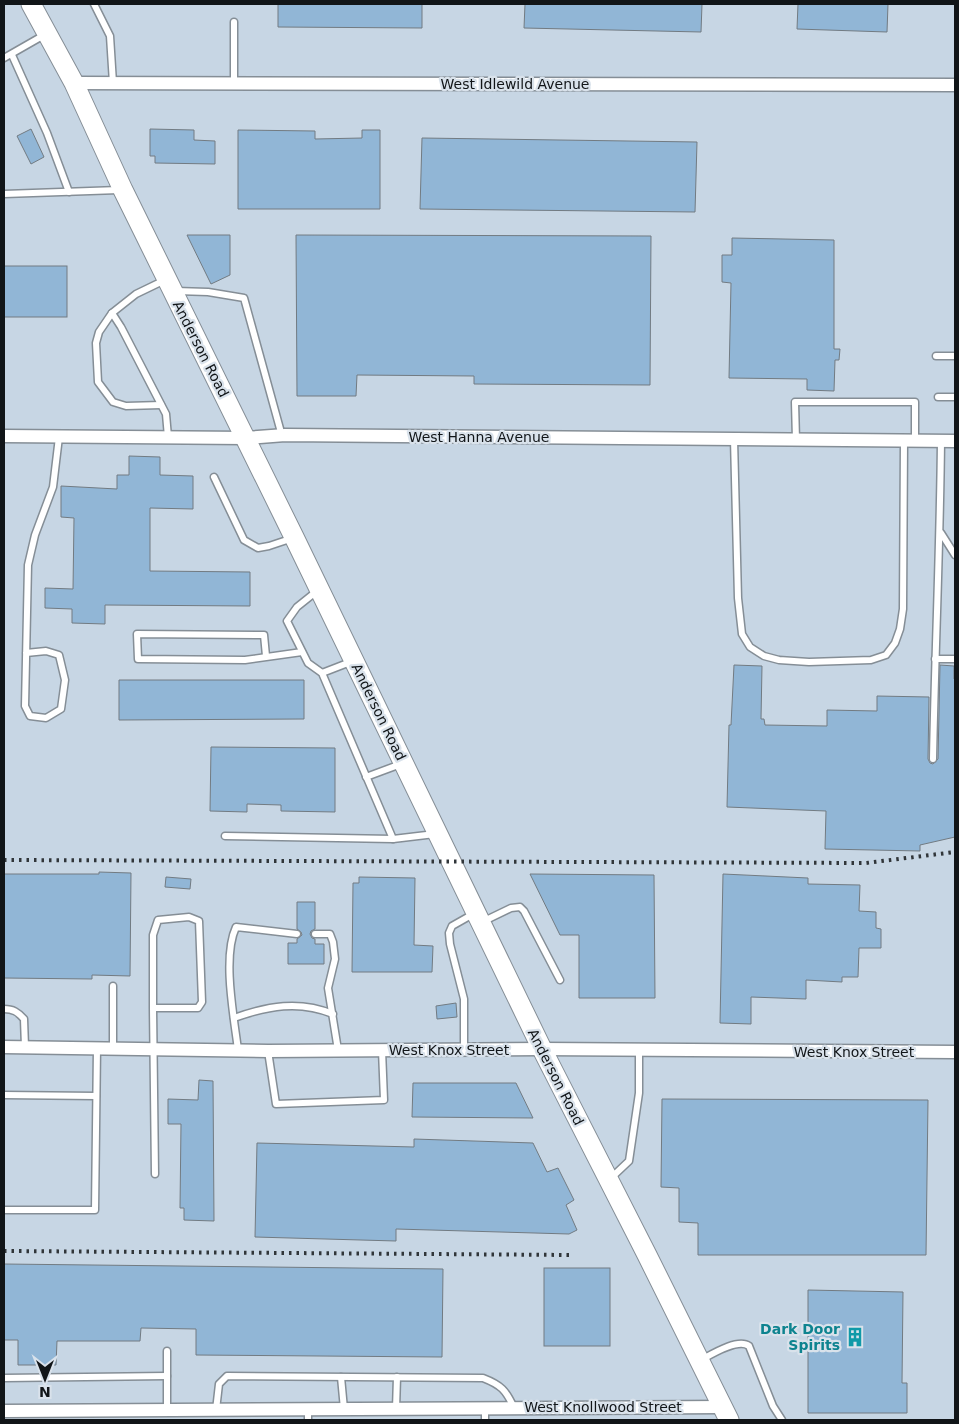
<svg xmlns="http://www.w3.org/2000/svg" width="959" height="1424" font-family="'DejaVu Sans',sans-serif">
<rect width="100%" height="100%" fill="#d9e2eb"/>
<rect fill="#c7d6e4" x="4" y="4" width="951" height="1416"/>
<g fill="#91b6d6" stroke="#727b82">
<path d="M278 4H422V28L278 27Z"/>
<path d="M525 4H702L701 32 524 28Z"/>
<path d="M798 4H888L887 32 797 29Z"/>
<path d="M31 129 44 157 31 164 17 136Z"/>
<path d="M150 129 194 130V140L215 141V164L155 163V156H150Z"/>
<path d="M238 130 315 131V139L362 138V130H380V209H238Z"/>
<path d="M422 138 697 142 695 212 420 209Z"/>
<path d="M187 235H230V275L211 284Z"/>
<path d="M296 235 651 236 650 385 474 384V376L357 375 356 396H297Z"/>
<path d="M732 238 834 240V349H840L839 360H835L834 391 807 390V379L729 378 731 283 722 282V255H732Z"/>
<rect x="4" y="266" width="63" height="51"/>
<path d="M129 456 160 457V475L193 476V509L150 508V571L250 572V606L105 605V624L72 623V609L45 608V588L73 589 74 518 61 517V486L117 489V475H129Z"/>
<path d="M734 665 762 666 761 719H764L765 725 827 726V710L877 711V696L929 697 928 759 930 763 933 764 938 759 940 665 954 666V679H955V837L920 845V851L825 849 826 811 727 807 729 725H731Z"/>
<path d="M119 680H304V719L119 720Z"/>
<path d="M211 747 335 748V812L281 811V805L247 804V812L210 811Z"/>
<path d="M99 872 131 873 130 976 92 975V979L4 978V874H99Z"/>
<path d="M530 874 654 875 655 998H579V935H560Z"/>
<path d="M723 874 808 878V884L860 885 859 911 876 912V928L881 929V948H859L858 977H842V982L806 980V999L751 997V1024L720 1023Z"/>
<path d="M166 877 191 879 190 889 165 887Z"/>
<path d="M359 877 415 878 414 945 433 946 432 972H352L353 883H359Z"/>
<path d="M297 902H315V929L311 931 310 934 312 938 315 939V944H324V964H288V943H297V939L302 935 301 932 297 929Z"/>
<path d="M456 1003 457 1017 437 1019 436 1006Z"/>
<path d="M199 1080 213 1081 214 1221 184 1220V1208H180L181 1124H168V1099L198 1100Z"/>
<path d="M413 1083H516L533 1118 412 1117Z"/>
<path d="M662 1099 928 1100 926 1255H698V1223L679 1222V1188L661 1187Z"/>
<path d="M414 1139 533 1143 547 1172 558 1168 574 1200 566 1205 577 1230 569 1234 396 1229V1241L255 1237 257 1143 414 1147Z"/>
<path d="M4 1264 443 1269 442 1357 196 1355V1329L141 1328 140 1341H57L56 1365H18V1340H4Z"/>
<rect x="544" y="1268" width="66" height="78"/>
<path d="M808 1290 903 1292 902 1383H907V1413H808Z"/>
</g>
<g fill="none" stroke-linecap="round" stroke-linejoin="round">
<defs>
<g id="lane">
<path d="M94 4 110 36 113 83"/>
<path d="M12 55 47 133 69 192"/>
<path d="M4 58 46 34"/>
<path d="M234 83V22"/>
<path d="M4 194 119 190"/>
<path d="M176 291 208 292 244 298 282 436"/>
<path d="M112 313 121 327 166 414 168 437"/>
<path d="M936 356H955"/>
<path d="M938 397H955"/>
<path d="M161 405 126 406 113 402 98 382 96 343 99 332 112 313 136 294 165 280"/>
<path d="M734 439 738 598 742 634 750 647 764 656 779 660 809 662 871 660 886 655 895 643 900 629 903 609 904 441"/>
<path d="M796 440 795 402H915V441"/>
<path d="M214 477 244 540 258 548 269 546 293 538"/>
<path d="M941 533 955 555"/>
<path d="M317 591 297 607 287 621 308 663 322 673 393 839 435 834"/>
<path d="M26 653 46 651 59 655 65 680 61 709 46 718 30 716 25 706 28 565 35 535 53 487 59 437"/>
<path d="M266 656 264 635 137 634 138 659 245 660 302 652"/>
<path d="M935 659H955"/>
<path d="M322 673 353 661"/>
<path d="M933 759C935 653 940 547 941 441"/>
<path d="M366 777 401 764"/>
<path d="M225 836 393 839"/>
<path d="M482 922 511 908 520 907 524 911 560 980"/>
<path d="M315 934H330L333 942 335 959 328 988 338 1050"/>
<path d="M113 986V1048"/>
<path d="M153 1008V935L158 920 189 917 199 921 202 1002 198 1008H153L155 1174"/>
<path d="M4 1009C13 1009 18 1012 24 1019L25 1047"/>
<path d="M234 1018C268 1006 299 1000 333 1014"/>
<path d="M238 1050C234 1017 222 957 236 927L297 934"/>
<path d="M464 1050V999L450 944 449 933 452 926 475 913"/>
<path d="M268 1051 276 1104 384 1100 382 1050"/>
<path d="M4 1095 96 1096"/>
<path d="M611 1178 629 1161 639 1093V1050"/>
<path d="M4 1210H95L97 1048"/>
<path d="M167 1351V1410"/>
<path d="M701 1360C712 1354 738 1338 749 1346L773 1406 782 1420"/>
<path d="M341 1377 344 1409"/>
<path d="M4 1378 167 1376"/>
<path d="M485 1408V1420"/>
<path d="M308 1409V1420"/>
<path d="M396 1409 397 1377"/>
<path d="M216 1410 219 1384 227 1376 483 1378C501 1385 506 1390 514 1408"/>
</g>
<g id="street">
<path d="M74 83 955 85"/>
<path d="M4 436 246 438 285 435 955 441"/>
<path d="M4 1047 268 1051 542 1049 955 1052"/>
<path d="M4 1411 723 1407"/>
</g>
<path id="secondary" d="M31 4 74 83 123 190 294 537 542 1049 647 1255 729 1420"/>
</defs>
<use href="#lane" stroke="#858e96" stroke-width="9"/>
<use href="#street" stroke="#858e96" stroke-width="15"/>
<use href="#secondary" stroke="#858e96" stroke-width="21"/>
<use href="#lane" stroke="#fff" stroke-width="6"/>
<use href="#street" stroke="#fff" stroke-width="12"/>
<use href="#secondary" stroke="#fff" stroke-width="19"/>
<g stroke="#303539" stroke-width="4" stroke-dasharray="2.5 5" stroke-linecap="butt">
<path d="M4 860 866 863 955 852"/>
<path d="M4 1251 571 1255"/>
</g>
</g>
<defs>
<symbol id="building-bare" viewBox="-9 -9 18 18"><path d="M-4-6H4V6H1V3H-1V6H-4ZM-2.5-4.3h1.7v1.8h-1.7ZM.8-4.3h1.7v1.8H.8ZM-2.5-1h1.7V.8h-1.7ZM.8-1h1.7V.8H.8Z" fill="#0f9aa8" stroke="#d9e2eb" stroke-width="2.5" paint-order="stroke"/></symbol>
</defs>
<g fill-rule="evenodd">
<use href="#building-bare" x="841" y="1323" width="28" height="28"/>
</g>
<g text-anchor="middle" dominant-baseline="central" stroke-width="4.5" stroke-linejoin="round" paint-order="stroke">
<g font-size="14" fill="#111518" stroke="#d9e2eb">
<text x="515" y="84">West Idlewild Avenue</text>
<text transform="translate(201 349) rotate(63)">Anderson Road</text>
<text x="479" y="437">West Hanna Avenue</text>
<text transform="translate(379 712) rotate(64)">Anderson Road</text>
<text x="449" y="1050">West Knox Street</text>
<text x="854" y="1052">West Knox Street</text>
<text transform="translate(556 1077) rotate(63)">Anderson Road</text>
<text x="603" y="1407">West Knollwood Street</text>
</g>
<g font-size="14" font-weight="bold" fill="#0d838f" stroke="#d9e2eb" text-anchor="end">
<text x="840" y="1329">Dark Door<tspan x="840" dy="16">Spirits</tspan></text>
</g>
</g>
<rect width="959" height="1424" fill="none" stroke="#111518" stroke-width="10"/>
<g transform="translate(45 1379) rotate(180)" stroke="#d9e2eb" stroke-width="4" paint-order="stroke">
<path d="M0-4L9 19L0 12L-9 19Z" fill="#111518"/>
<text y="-8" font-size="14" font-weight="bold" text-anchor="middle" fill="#111518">N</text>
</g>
</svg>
